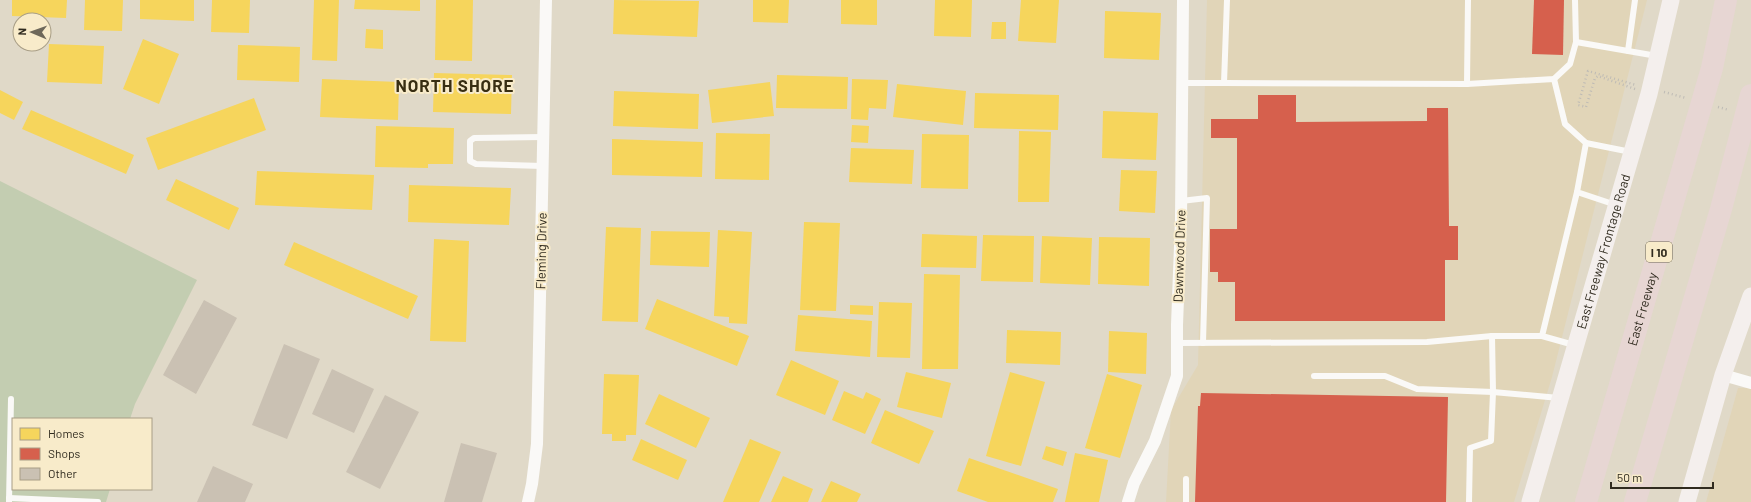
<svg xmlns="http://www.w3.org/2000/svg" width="1751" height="502" font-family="Barlow,sans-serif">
<rect width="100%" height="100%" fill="#e0d9c8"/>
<g fill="#e1d5b8">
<path d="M1207 0H1647L1552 377 1514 502H1166L1171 410 1198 365Z"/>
<path d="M1738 388H1751V502H1706Z"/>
</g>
<path fill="#c3cdb1" d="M0 181 197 280 135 404 130 419H13V489H110L106 502H0Z"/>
<g fill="#f6d55c">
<path d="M12 0H67L66 18 12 16Z"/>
<path d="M85 0H123L122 31 84 30Z"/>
<path d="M140 0H194V21L140 19Z"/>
<path d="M212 0H250L249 33 211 32Z"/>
<path d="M314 0H339L337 61 312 60Z"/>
<path d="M355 0H420V11L354 9Z"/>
<path d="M436 0H473L472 61 435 60Z"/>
<path d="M614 0 699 1 697 37 613 34Z"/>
<path d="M753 0H789L788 23 753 22Z"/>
<path d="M841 0H877V25L841 24Z"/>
<path d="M935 0H972L971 37 934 36Z"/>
<path d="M1021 0H1059L1056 43 1018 41Z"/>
<path d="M1105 11 1161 13 1159 60 1104 58Z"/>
<path d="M992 22H1006V39H991Z"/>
<path d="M366 29 383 30V49L365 48Z"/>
<path d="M143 39 179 54 159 104 123 89Z"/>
<path d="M49 44 104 46 102 84 47 82Z"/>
<path d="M238 45 300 47 299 82 237 80Z"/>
<path d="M434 73 512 75 511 114 433 112Z"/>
<path d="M777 75 848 77 847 109 776 108Z"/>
<path d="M322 79 399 82 398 120 320 117Z"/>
<path d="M852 79 888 80 886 109 869 108 868 120 851 119Z"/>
<path d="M770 82 774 116 712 123 708 90Z"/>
<path d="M897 84 966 91 963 125 893 117Z"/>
<path d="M0 90 23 102 14 120 0 113Z"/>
<path d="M614 91 699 94 698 129 613 126Z"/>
<path d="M975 93 1059 95 1058 130 974 128Z"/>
<path d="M254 98 266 130 158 170 146 138Z"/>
<path d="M31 110 134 155 126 174 22 129Z"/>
<path d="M1103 111 1158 113 1156 160 1102 158Z"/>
<path d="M852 125 869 126 868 143 851 142Z"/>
<path d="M376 126 454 128 453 164H428V168L375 167Z"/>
<path d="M1019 131 1051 132 1049 202H1018Z"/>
<path d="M716 133 770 134 769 180 715 179Z"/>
<path d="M922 134 969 135 968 189 921 188Z"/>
<path d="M612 139 703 142 702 177 612 175Z"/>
<path d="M851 148 914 150 912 184 849 182Z"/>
<path d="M1121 170 1157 171 1155 213 1119 211Z"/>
<path d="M257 171 374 175 372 210 255 205Z"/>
<path d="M176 179 239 208 229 230 166 200Z"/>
<path d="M409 185 511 188 509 225 408 222Z"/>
<path d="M804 222 840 223 836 311 800 310Z"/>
<path d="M606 227 641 228 638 322 602 321Z"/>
<path d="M718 230 752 232 747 324 729 323V317L714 316Z"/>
<path d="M651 231 710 232 709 267 650 265Z"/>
<path d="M922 234 977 236 976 268 921 267Z"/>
<path d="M983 235 1034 236 1033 282 981 281Z"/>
<path d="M1042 236 1092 238 1090 285 1040 283Z"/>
<path d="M1099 237 1150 238 1149 286 1098 284Z"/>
<path d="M434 239 469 241 466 342 430 341Z"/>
<path d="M294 242 418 296 408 319 284 265Z"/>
<path d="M924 274 960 275 958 369H922Z"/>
<path d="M657 299 749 336 737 366 645 329Z"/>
<path d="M879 302 912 303 910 358 877 357Z"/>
<path d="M850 305 873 306V315L850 314Z"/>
<path d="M798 315 872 321 870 357 795 351Z"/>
<path d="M1007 330 1061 332 1060 365 1006 363Z"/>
<path d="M1109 331 1147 333 1146 374 1108 372Z"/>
<path d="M791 360 839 381 825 415 776 395Z"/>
<path d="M906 372 951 383 942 418 897 407Z"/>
<path d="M1010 372 1045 382 1021 466 986 456Z"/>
<path d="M604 374 639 375 636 435H626V441H612V434H602Z"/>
<path d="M1107 374 1142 385 1120 458 1085 448Z"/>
<path d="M844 391 863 399 866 392 881 399 865 434 832 420Z"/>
<path d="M659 394 710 418 696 448 645 424Z"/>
<path d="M885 410 934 431 919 464 871 443Z"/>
<path d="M641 439 687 460 678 480 632 460Z"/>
<path d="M750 439 781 452 759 502H723Z"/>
<path d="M1046 446 1067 452 1063 466 1042 459Z"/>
<path d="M1075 453 1108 460 1099 502H1065Z"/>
<path d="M969 458 1058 489 1053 502H988L957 491Z"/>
<path d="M783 476 813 489 808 502H771Z"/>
<path d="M831 481 861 494 857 502H821Z"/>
</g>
<g fill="#d6604d">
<path d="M1534 0H1564L1563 55 1532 54Z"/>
<path d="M1258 95H1296V122L1427 121V108H1448L1449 226H1458V260H1445V321H1235V282H1218V272H1210V229H1237V138H1211V119H1258Z"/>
<path d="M1201 393 1448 397 1446 502H1195L1198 406H1200Z"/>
</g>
<g fill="#cac1b3">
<path d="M204 300 237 318 196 394 163 375Z"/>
<path d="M284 344 320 359 287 439 252 425Z"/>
<path d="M332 369 374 389 354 433 312 414Z"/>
<path d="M385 395 419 412 380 489 346 472Z"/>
<path d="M461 443 497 453 482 502H444Z"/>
<path d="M213 466 253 484 245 502H197Z"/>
</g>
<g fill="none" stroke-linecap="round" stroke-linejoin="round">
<g stroke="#bebbb5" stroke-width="2.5" stroke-dasharray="1 3" stroke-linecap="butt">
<path d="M1635 89 1598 76 1595 78 1586 107 1578 105 1588 71 1636 85"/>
<path d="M1664 92 1686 98"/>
<path d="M1718 107 1729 110"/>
</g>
<g stroke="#faf9f7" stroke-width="6">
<path d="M1576 42 1657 56"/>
<path d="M1628 51 1635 0"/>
<path d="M1554 79 1565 124 1586 143 1577 192 1616 205"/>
<path d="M1182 83H1224L1227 0"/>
<path d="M1224 83 1467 84 1468 0"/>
<path d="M1467 84 1554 79 1570 64 1576 42 1575 0"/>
<path d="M1586 143 1631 152"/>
<path d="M543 166 476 164 470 161V141L474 138 543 137"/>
<path d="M1181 201 1207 198 1203 343"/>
<path d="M1177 343 1427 342 1492 336H1542"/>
<path d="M1574 345 1542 336 1577 192"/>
<path d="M1314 376H1385L1417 389 1493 392 1559 398"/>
<path d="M9 498 98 502"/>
<path d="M9 502 11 399"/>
<path d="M1186 502V479"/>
<path d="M1469 502 1470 448 1491 441 1493 392 1492 336"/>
</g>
<g stroke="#faf9f7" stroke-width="12">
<path d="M1723 375 1751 383"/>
<path d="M528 502 532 484 537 444 546 0"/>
<path d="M1128 502 1134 483 1155 441 1177 376V325L1181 219 1183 0"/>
</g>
<g stroke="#f4efed" stroke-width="17">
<path id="s1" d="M1530 502 1649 94 1671 0"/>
<path d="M1687 502 1723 375 1751 296"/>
</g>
<g stroke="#e7d6d3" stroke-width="22">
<path id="s2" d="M1586 502 1712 68 1726 0"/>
<path d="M1635 502 1721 209 1751 95"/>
</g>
</g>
<g text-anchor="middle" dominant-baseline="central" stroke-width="4" stroke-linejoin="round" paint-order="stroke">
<rect fill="#f8ebca" stroke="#6c6552" stroke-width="1" x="1646" y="242" width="26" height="20" rx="3"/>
<g font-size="12" font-weight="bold" fill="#302b1f">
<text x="1659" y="252">I 10</text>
</g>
<g font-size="13" fill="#302b1f" stroke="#f8ebca">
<text transform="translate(541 251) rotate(-89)">Fleming Drive</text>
<text stroke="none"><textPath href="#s1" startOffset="261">East Freeway Frontage Road</textPath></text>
<text transform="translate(1179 256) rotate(-88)">Dawnwood Drive</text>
<text stroke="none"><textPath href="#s2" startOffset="201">East Freeway</textPath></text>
</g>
<g font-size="17" font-weight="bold" letter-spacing="1" fill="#382e12" stroke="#f8ebca">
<text x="455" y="85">NORTH SHORE</text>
</g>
</g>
<rect x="12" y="418" width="140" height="72" fill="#f8ebca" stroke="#a89e86"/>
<rect x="20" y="428" width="20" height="12" fill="#f6d55c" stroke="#a89e86"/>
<text x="48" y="438" font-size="12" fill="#302b1f">Homes</text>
<rect x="20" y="448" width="20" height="12" fill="#d6604d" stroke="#a89e86"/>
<text x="48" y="458" font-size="12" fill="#302b1f">Shops</text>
<rect x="20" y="468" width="20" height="12" fill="#cac1b3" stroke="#a89e86"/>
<text x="48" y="478" font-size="12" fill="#302b1f">Other</text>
<g transform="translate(32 32) rotate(272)"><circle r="19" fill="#f8ebca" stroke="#a89e86"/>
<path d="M0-3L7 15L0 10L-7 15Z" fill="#6e685a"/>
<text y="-6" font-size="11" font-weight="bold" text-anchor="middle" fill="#302b1f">N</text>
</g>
<path d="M1611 482v6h102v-6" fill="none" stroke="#302b1f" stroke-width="2"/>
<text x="1617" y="482" font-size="12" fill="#302b1f" stroke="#f8ebca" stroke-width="3" paint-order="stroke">50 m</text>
</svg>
